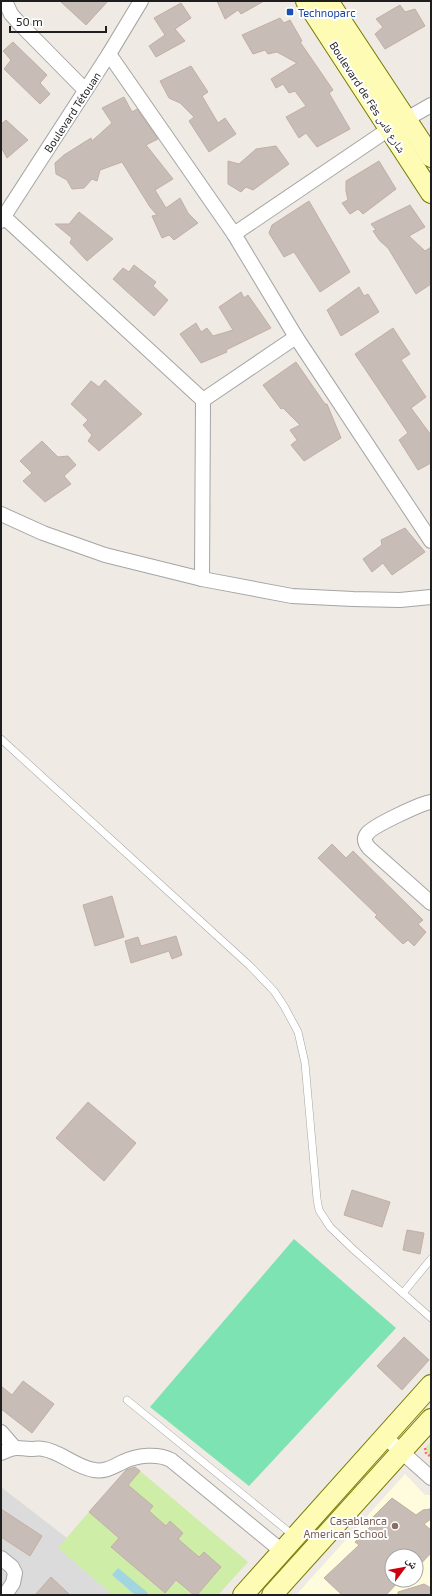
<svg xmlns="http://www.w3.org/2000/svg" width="432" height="1596" font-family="'Exo 2','Noto Naskh Arabic',sans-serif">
<rect width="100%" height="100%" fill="#efeae3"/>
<path fill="#dcdbdb" d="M1 1487 67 1538 59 1548 113 1595H1Z"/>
<path fill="#fffcdd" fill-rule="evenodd" d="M405 1474 425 1495H431V1595H296ZM392 1556H416V1580H392Z"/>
<g fill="#ceeda6">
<path d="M431 1441V1457L425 1449Z"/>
<path d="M140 1471 248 1562 218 1595H197L221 1567 204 1552 199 1557 178 1539 183 1533 170 1522 166 1526 149 1511 153 1506 135 1491 114 1502Z"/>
<path d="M89 1512 119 1538 111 1547 164 1593 177 1580 194 1595H146L148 1593 112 1575 135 1595H113L58 1548Z"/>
</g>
<path fill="#7de3b3" d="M294 1239 396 1328 249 1486 150 1407Z"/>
<path fill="#a1d6e0" d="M118 1568 148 1593 146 1595H135L112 1575Z"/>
<g fill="#c7bcb6" stroke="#c2afa5">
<path d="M60 1H108L86 25Z"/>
<path d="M217 1H264L241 14 238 10 225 19Z"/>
<path d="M181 3 191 18 175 29 185 41 156 57 149 46 165 35 154 18Z"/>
<path d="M400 5 405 12 415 9 425 26 385 49 375 34 383 27 376 19Z"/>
<path d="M280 18 284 23 290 20 302 41 300 42 333 90 329 93 350 129 317 147 306 133 299 138 286 117 306 106 295 91 289 93 283 84 276 88 271 79 297 63 277 52 268 54 265 50 253 54 242 35Z"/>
<path d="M13 42 47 75 40 83 50 94 40 104 4 69 11 60 3 51Z"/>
<path d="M191 66 208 92 202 96 218 123 225 118 236 134 209 152 189 121 194 117 180 103 169 98 160 81Z"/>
<path d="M124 97 132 112 137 109 158 139 146 145 173 179 155 190 166 208 180 198 188 213 198 223 174 240 169 235 162 238 152 216 157 215 150 207 122 162 100 170 97 181 92 179 84 188 72 189 67 180 56 174 55 163 64 155 91 138 92 141 112 123 102 108Z"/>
<path d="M6 120 28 140 7 158 1 147V124Z"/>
<path d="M276 146 289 164 253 190 246 187 241 192 228 184V161L239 164 256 149Z"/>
<path d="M379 161 396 189 363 214 358 209 350 214 342 203 348 200 346 191V181Z"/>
<path d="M309 201 350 272 320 292 294 252 284 257 269 233 272 225Z"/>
<path d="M410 205 425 227 409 236 425 251 431 247V284L416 294 388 248 380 241 373 231 376 230 371 224Z"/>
<path d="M79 212 113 239 87 261 70 243 72 238 55 224H69Z"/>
<path d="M134 265 156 282 153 286 168 300 154 316 113 279 123 268 129 272Z"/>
<path d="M359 287 364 296 368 294 379 312 341 336 327 310Z"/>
<path d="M241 292 244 298 248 295 271 328 226 350 227 352 201 363 180 334 196 323 201 332 207 328 213 336 233 330 219 307Z"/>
<path d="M393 328 410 354 401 360 426 397 411 408 431 435V463L418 470 399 440 408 433 355 354Z"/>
<path d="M296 362 325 404H327L341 438 304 461 291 445 297 440 290 430 300 425 283 408 281 409 263 385Z"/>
<path d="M105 380 142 414 99 451 88 441 92 435 83 425 88 420 71 404 91 381 99 387Z"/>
<path d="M42 441 58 457 68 456 76 465 64 476 71 484 45 502 23 481 32 473 20 461Z"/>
<path d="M405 528 425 552 392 575 383 563 372 572 363 559 382 545 381 540Z"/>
<path d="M332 844 346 858 353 851 423 920 418 924 426 932 414 946 408 940 403 944 375 917 377 915 318 858Z"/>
<path d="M112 896 124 937 95 946 83 905Z"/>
<path d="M176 936 182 955 172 959 169 951 131 963 125 941 138 937 141 946Z"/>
<path d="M88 1102 136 1143 104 1181 56 1138Z"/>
<path d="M352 1190 390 1202 382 1227 344 1215Z"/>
<path d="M407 1230 424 1233 420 1254 403 1250Z"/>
<path d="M404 1337 429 1360 402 1390 377 1366Z"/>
<path d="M23 1381 54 1404 32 1433 1 1409V1386L12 1395Z"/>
<path d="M135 1467 140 1471 128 1485 153 1506 149 1511 166 1526 170 1521 183 1533 178 1539 199 1557 204 1552 221 1567 197 1595H194L176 1580 165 1593 111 1547 119 1538 89 1512 126 1470Z"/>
<path d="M392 1498 416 1515 423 1510 430 1509 431 1519 424 1524 431 1530V1553L416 1569V1556H392V1580H400L386 1595H342L324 1578 359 1545 355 1542 373 1524 370 1520Z"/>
<path d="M1 1509 42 1536 30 1556 1 1537Z"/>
<path d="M51 1577 70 1595H35Z"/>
<path d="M424 1584 431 1588V1595H398V1592Z"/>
</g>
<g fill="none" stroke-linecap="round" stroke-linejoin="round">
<defs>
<g id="service">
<path d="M1 739 250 966 274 991 284 1006 298 1032 305 1063 317 1199 319 1210 330 1227 354 1250 431 1318"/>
<path d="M403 1293 431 1259"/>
<path d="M127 1400 294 1536"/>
</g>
<g id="minor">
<path d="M5 1 11 14 18 22 85 90"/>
<path d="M109 54 234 234 296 337 431 541"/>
<path d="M4 217 203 400 202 579"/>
<path d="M1 221 109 54 141 1"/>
<path d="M234 234 389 129 431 105"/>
<path d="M203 400 296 337"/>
<path d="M1 514 43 533 105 555 202 579 292 596 353 599 400 600 431 597"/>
<path d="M431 802C422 803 372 826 367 834 363 839 365 843 369 848L431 903"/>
<path d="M1 1432 14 1447"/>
<path d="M385 1437 431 1478"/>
<path d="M1 1453C16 1446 15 1448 31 1449 35 1449 39 1448 43 1449 60 1451 75 1467 94 1470 106 1472 114 1466 123 1462 137 1455 158 1453 171 1460L283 1552"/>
<path d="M1 1558 12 1567 15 1573 13 1583 5 1595"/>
</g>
<g id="secondary">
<path d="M306 1 431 193"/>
<path d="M328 1 431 157"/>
<path d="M243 1595 431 1385"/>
<path d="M272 1595 431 1419"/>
</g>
</defs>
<use href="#service" stroke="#a5a5a5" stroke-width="8"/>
<use href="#minor" stroke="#a5a5a5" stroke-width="16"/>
<use href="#secondary" stroke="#767a00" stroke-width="22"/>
<path stroke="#ff6865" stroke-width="2.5" stroke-dasharray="2 2" stroke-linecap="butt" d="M425 1448 426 1453 431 1457"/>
<use href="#service" stroke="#fff" stroke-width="7"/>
<use href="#minor" stroke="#fff" stroke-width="14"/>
<use href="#secondary" stroke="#fdfbb4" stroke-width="20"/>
</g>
<rect fill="#1a4fb4" stroke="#fff" stroke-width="1.5" x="286" y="8" width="8" height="8" rx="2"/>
<circle fill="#8d6e63" stroke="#fff" stroke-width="1.5" cx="395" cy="1526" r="4"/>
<g text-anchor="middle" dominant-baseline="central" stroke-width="4" stroke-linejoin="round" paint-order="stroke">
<g font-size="11" fill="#164399" stroke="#fff" text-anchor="start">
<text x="298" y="12">Technoparc</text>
</g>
<g font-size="11" fill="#1e1e1e" stroke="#fff">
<text transform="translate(368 97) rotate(57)">Boulevard de Fès شارع فاس</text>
<text transform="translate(72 112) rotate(-57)">Boulevard Tétouan</text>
</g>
<g font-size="11" fill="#785e54" stroke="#fff" text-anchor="end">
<text x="387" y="1520">Casablanca<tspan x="387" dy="13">American School</tspan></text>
</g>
</g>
<rect width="432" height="1596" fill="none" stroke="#1e1e1e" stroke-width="4"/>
<g transform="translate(404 1568) rotate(58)"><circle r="19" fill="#ffffff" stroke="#a5a5a5"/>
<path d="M0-3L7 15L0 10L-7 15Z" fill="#cc0010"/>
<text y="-6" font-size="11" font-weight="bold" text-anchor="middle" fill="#1e1e1e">ش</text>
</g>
<path d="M10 26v6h96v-6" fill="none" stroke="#1e1e1e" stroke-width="2"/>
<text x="16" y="26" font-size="12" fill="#1e1e1e" stroke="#ffffff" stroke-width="3" paint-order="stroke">50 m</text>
</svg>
